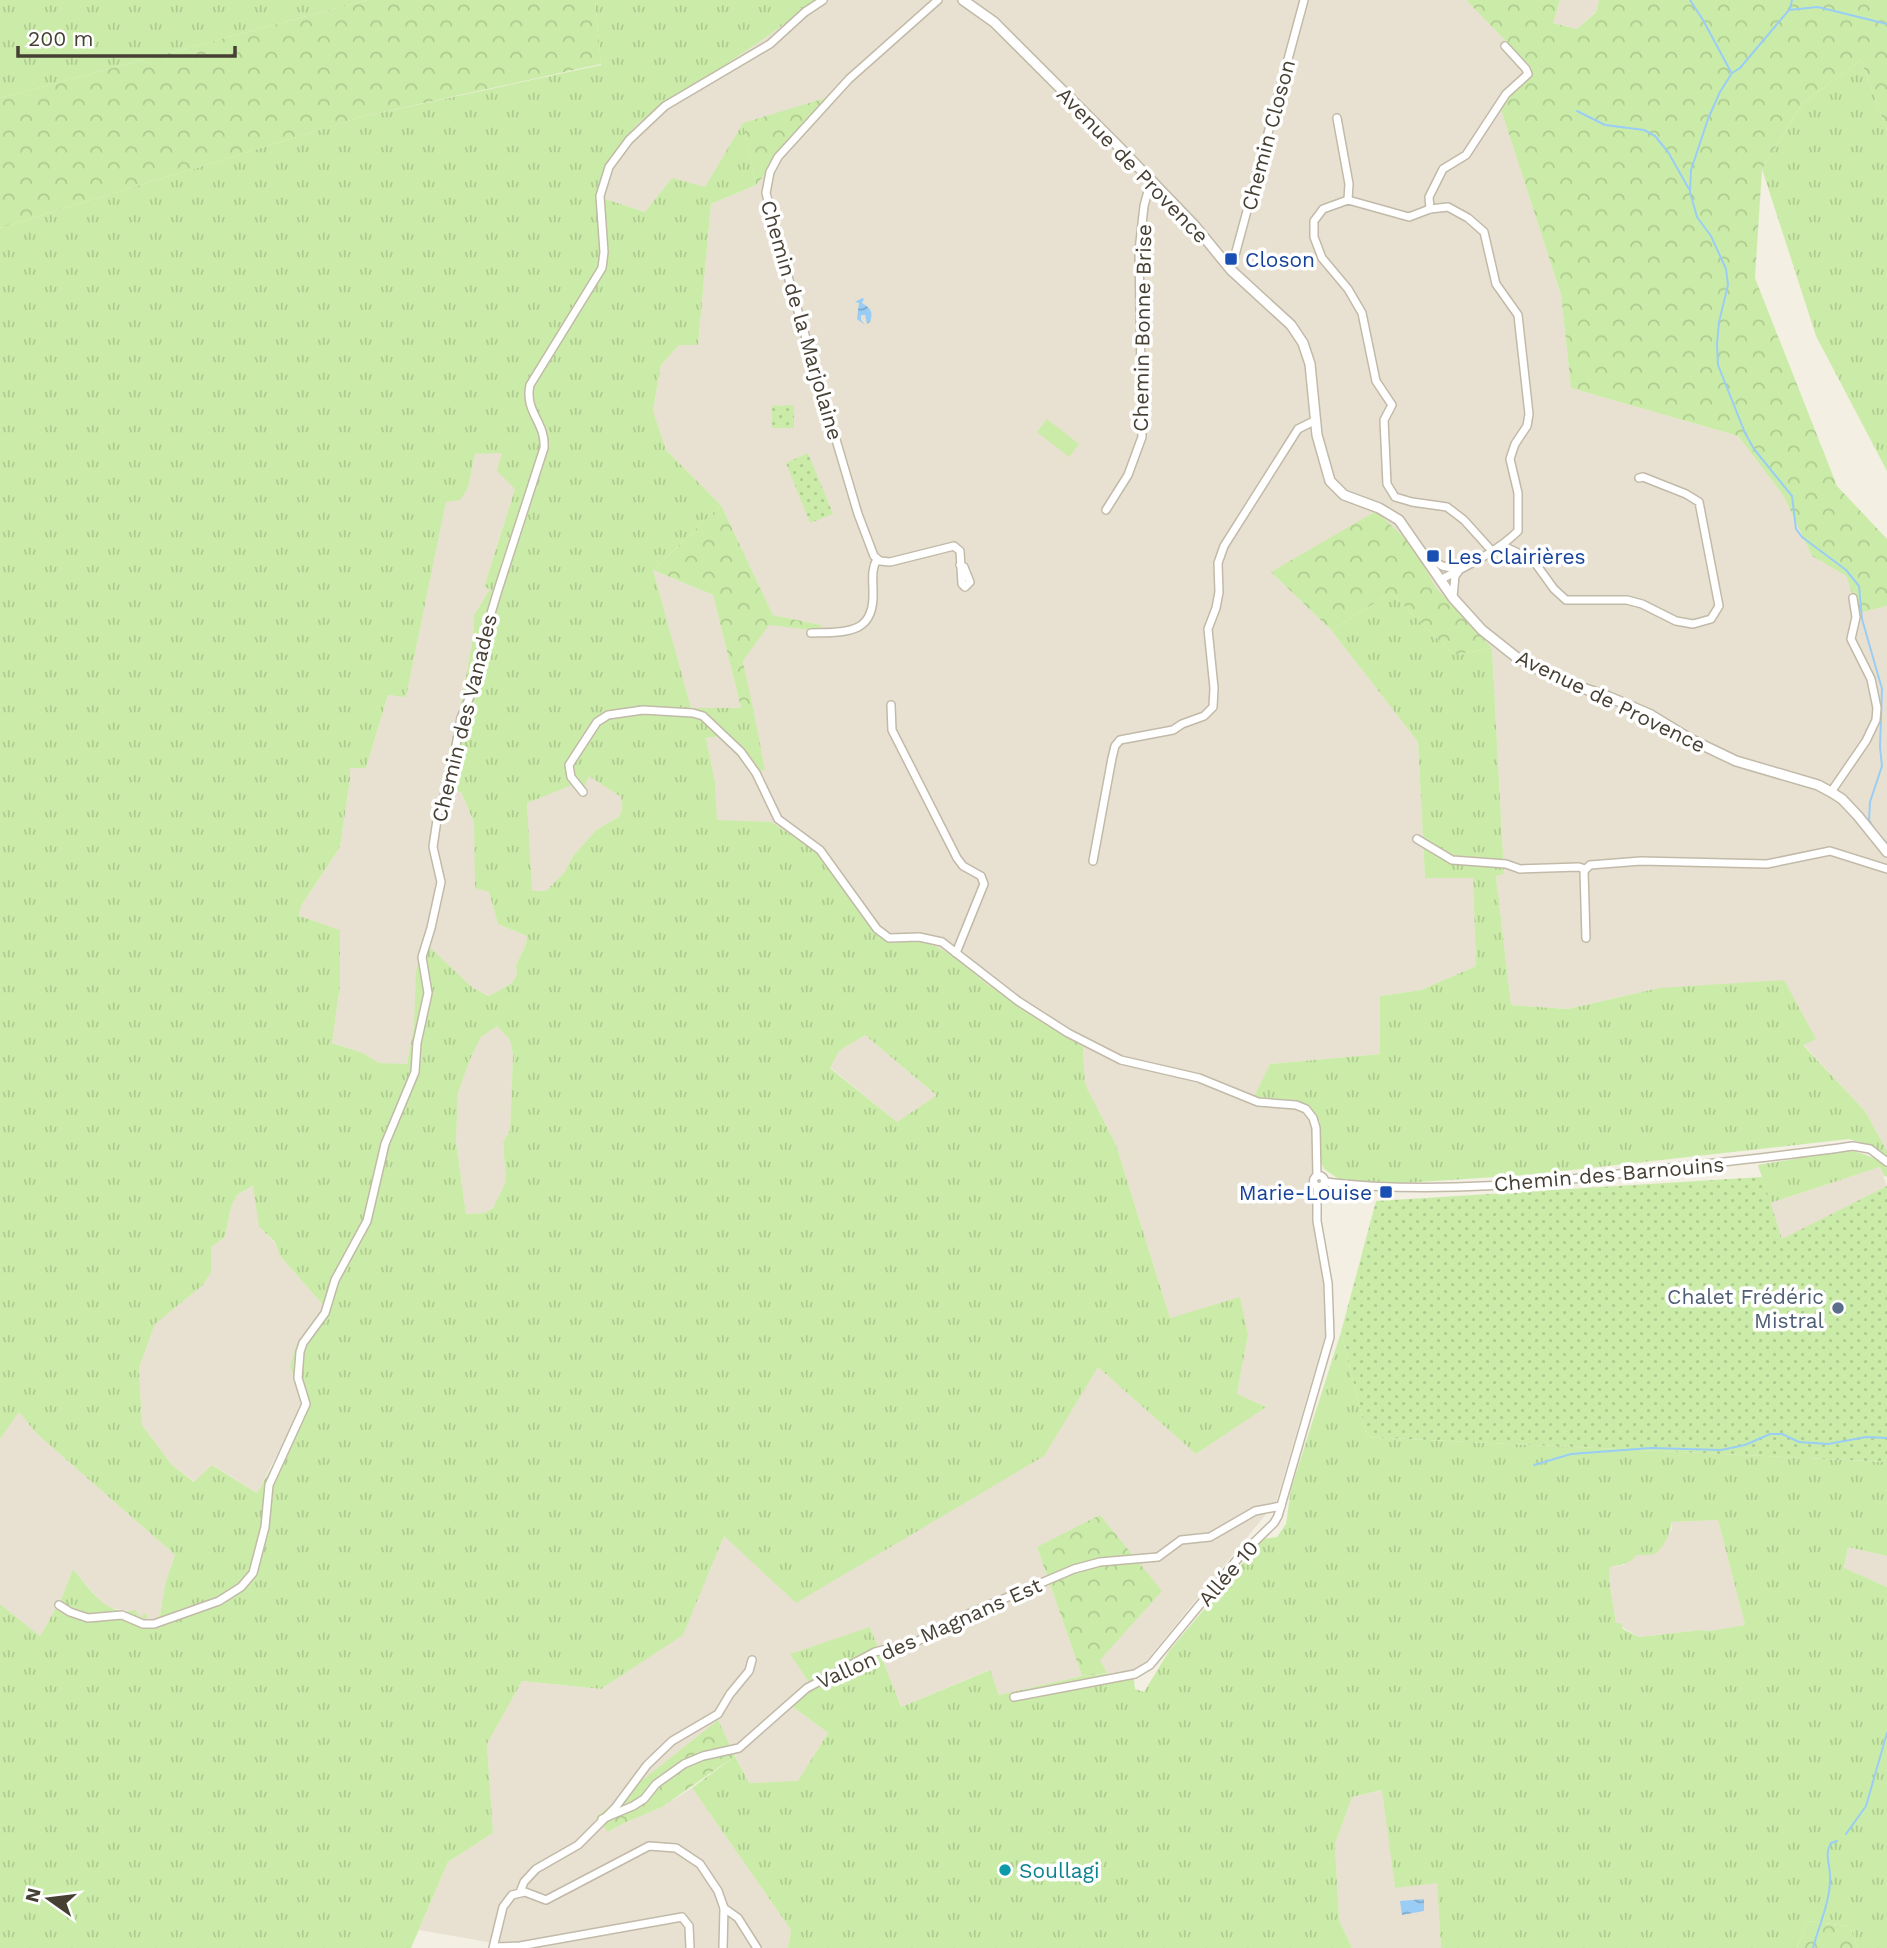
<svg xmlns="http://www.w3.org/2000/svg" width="1887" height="1948" font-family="'Work Sans',sans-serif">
<defs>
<pattern id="grass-tufts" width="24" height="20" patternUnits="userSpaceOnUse" patternTransform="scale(1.75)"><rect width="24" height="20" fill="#cbeca8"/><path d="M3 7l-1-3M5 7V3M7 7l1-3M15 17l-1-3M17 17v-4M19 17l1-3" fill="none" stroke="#b0cb91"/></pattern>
<pattern id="forest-crowns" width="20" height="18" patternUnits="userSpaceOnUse" patternTransform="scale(1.75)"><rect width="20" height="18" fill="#cbeca8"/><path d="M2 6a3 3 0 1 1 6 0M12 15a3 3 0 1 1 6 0" fill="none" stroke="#b0cb91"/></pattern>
<pattern id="park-dots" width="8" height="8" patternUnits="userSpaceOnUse" patternTransform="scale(1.75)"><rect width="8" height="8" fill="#cbeca8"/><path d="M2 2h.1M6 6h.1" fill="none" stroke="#b0cb91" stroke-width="1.8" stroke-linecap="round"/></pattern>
<pattern id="water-waves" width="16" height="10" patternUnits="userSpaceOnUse" patternTransform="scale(1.75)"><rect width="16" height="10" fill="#99cdf6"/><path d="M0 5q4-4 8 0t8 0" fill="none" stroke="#7fa8c8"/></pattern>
</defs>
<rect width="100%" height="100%" fill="#f3efe3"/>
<g fill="#e8e1d1">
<path d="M816 0H1466L1532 68 1512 82 1498 100 1561 295 1571 388 1738 436 1783 495 1812 556 1846 576 1859 613 1887 606V1151L1865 1111 1803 1044 1816 1039 1659 988 1568 1009 1511 1005 1496 876 1504 873 1492 648 1436 588 1414 547 1376 511 1272 573 1331 630 1418 742 1425 878H1473L1476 966 1421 990 1380 996V1054L1270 1064 1252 1103 1269 1107 1298 1108 1312 1122 1313 1222 1327 1297 1329 1322 1276 1502 1146 1661 1133 1671 1107 1673 1037 1547 1082 1676 999 1695 989 1670 901 1707 870 1627 810 1684 785 1701 828 1733 798 1782 749 1783 718 1721 609 1832 622 1824 662 1807 692 1788 791 1930 788 1948H499V1944L419 1930 448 1862 493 1833 487 1744 522 1681 601 1689 682 1635 724 1536 1043 1456 1098 1366 1196 1454 1265 1407 1237 1394 1248 1335 1170 1318 1116 1145 1085 1084 1083 1047 987 984 952 955 935 946 917 941 893 943 876 934 861 912 717 821 715 781 706 738 720 736 765 770 743 661 769 624 818 631 821 625 773 615 721 505 666 450 653 412 661 365 679 345H698L711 204 756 185 743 123 705 188 672 178 646 212 596 196 610 158 637 124 768 36Z"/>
<path d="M1560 0H1599L1596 11 1577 29 1553 23Z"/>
<path d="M503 452 515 489 484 587 490 589 474 615V632L462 698 440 789 461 792 474 822 476 888 489 892 498 924 527 936 526 944 516 965 517 974 512 983 490 996 473 988 422 941 414 1025 407 1065 379 1063 363 1053 332 1043 340 986 299 916 301 906 340 847 350 780V767L366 768 388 695 406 696 446 502 468 488 475 454Z"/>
<path d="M653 570 713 595 741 708 691 709Z"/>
<path d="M589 775 621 797 622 807 620 816 596 830 573 856 564 873 546 891 531 892 527 803Z"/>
<path d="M497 1026 510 1040 513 1055 510 1130 503 1142 506 1181 493 1208 485 1213 466 1214 456 1142 458 1093 471 1057 481 1036Z"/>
<path d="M865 1035 937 1096 897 1122 830 1067 839 1051Z"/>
<path d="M1880 1167 1887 1186 1782 1240 1770 1203Z"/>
<path d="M254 1186 259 1227 275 1243 280 1256 324 1306 297 1343 303 1405 257 1493 213 1465 195 1482 172 1465 142 1425 139 1368 155 1324 203 1285 211 1271V1247L225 1237 231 1207 237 1195Z"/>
<path d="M19 1411 37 1434 175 1555 165 1584 160 1615 155 1619H141L130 1611 110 1608 101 1602 73 1569 61 1599 40 1636 0 1604V1439Z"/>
<path d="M1718 1520 1745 1625 1710 1631 1701 1630 1639 1637 1616 1623 1609 1579 1610 1567 1624 1565 1635 1555 1660 1549 1672 1529 1671 1522Z"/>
<path d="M1848 1547 1887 1556V1587L1844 1569Z"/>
<path d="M1383 1790 1395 1888 1437 1882 1441 1948H1352L1339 1920 1335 1844 1352 1797Z"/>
</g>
<g fill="url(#grass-tufts)" fill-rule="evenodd">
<path d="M0 0H367L0 98Z"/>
<path d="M595 0H816L768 36 637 124 610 158 596 196 645 212 672 178 705 187 743 123 756 185 711 204 698 345H679L661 365 653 411 666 450 721 505 653 570 691 708H753L765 770 751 773 721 736 706 738 715 781 717 820 771 822 816 851 876 934 893 943 917 941 935 946 952 955 987 984 1083 1047 1085 1084 1116 1145 1170 1318 1240 1297 1248 1335 1237 1394 1266 1407 1196 1454 1098 1367 1044 1456 796 1603 724 1536 683 1635 601 1689 522 1681 487 1744 493 1833 448 1862 411 1948H0V1604L40 1636 61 1599 73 1569C89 1587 106 1618 135 1610L141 1618 144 1613 147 1615 146 1619H155L160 1615 165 1584 175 1555 37 1434 19 1412 0 1439V228L365 116 601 65ZM502 453 497 471 515 489 484 587 490 589 474 615V632L462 698 440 789 461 792 474 822 475 888 489 892 498 924 527 936 526 944 516 965 517 974 512 983 489 996 473 988 422 940 416 972 414 1025 407 1064 379 1063 363 1053 332 1043 340 986V930L299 916 301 906 340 847 350 780V768H366L388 695 406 697 446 502 460 500 468 488 475 454ZM589 776 621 797 622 807 620 816 596 830 573 856 564 873 546 891H532L527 803 572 785 581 794ZM497 1026 510 1040 513 1055 510 1130 503 1142 506 1181 493 1208 485 1213 466 1214 456 1142 458 1093 471 1057 481 1037ZM865 1035 936 1095V1096L897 1122 830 1068 839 1051ZM253 1186 259 1227 275 1242 280 1256 324 1306 297 1343 290 1366 303 1405 283 1448 257 1493 212 1465 194 1482 172 1465 142 1425 139 1368 155 1324 203 1285 211 1272V1247L225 1237 231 1207 237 1195Z"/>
<path d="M1861 60 1887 131V471L1816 336 1762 169 1802 104Z"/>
<path d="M1391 593 1454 655 1492 648 1504 874 1496 876 1511 1005 1568 1009 1659 988 1784 980 1816 1039 1803 1045 1865 1111 1887 1151V1158L1873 1146 1849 1139 1527 1175 1404 1183 1340 1180 1324 1169 1320 1159V1122L1310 1107 1296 1100 1254 1097 1270 1064 1380 1054V996L1421 990 1476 966 1473 878H1425L1418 742 1331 630Z"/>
<path d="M1847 1150C1863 1153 1875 1157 1887 1167V1177L1884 1176 1880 1167 1770 1203 1758 1165Z"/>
<path d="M1341 1332 1367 1437 1887 1462V1556L1848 1547 1844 1568 1887 1587V1948H1858L1849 1926 1807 1921 1797 1948H1441L1437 1883 1395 1888 1382 1790 1352 1797 1335 1844 1339 1920 1352 1948H788L791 1930 692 1788 735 1756 749 1783 798 1781 828 1733 785 1701 810 1684 790 1654 870 1627 901 1707 990 1670 999 1695 1082 1676 1133 1671 1135 1689 1144 1692 1169 1651 1263 1539 1277 1537 1286 1524 1291 1489ZM1718 1520 1745 1625 1710 1631 1701 1630 1639 1637 1623 1629 1621 1623H1616L1609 1579 1610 1567C1619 1565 1631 1564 1636 1555 1641 1555 1649 1556 1654 1554 1663 1550 1672 1531 1671 1522Z"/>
</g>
<g fill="url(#forest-crowns)">
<path d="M367 0H595L601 64 365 116 0 228V98Z"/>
<path d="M1466 0H1560L1553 23 1577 29 1596 12 1599 0H1887V131L1861 60 1802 104 1762 169 1755 278 1837 486 1887 539V606L1859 613 1846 576 1812 556 1783 495 1738 436 1571 388 1561 295 1498 100 1512 82 1532 68Z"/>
<path d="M829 97 756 185 743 123Z"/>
<path d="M721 505 773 615 821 625 819 631 769 625 743 661 753 708H741L713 595 653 570Z"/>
<path d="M1376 511 1414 547 1436 588 1492 648 1454 655 1391 593 1331 630 1271 572Z"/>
<path d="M1100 1515 1162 1591 1100 1660 1107 1673 1082 1676 1037 1547Z"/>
<path d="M718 1720 735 1756 662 1807 622 1824 608 1832 596 1817Z"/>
<path d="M1807 1921 1849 1926 1858 1948H1797Z"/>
</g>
<g fill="url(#park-dots)">
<path d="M794 405V428H772V406Z"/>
<path d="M808 453 833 514 810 523 786 463Z"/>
<path d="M1762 1177 1782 1239 1887 1186V1462L1367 1437 1341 1332 1376 1201Z"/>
</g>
<path fill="#cbeca8" d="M1047 419 1079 444 1069 457 1037 432Z"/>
<g fill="url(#water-waves)">
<path d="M862 298 864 299 862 303C870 308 874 311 870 322L867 324 865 315H861V320L865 325 857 319 859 303 855 302Z"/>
<path d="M1424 1899V1911L1402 1915 1400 1901Z"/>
</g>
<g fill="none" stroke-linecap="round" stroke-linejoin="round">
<g stroke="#99cdf6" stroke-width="2">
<path d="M1690 0 1703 20 1731 72"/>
<path d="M1790 9 1792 0"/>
<path d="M1577 111 1605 125 1644 130 1655 136 1668 152 1689 189"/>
<path d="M1876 832 1869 820 1870 802 1882 766 1880 747 1882 689 1862 619 1859 586 1846 570 1802 537 1796 529 1792 496 1754 449 1745 433 1718 365 1717 344 1719 322 1728 285 1726 269 1711 236 1697 217 1690 192 1691 170 1708 119 1720 92 1732 73 1740 68 1789 10 1818 7 1887 24"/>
<path d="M1880 837 1887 843"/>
<path d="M1534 1465 1571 1454 1651 1448 1721 1450 1745 1445 1770 1434H1782L1799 1442 1828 1444 1866 1437 1887 1438"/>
<path d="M1846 1834 1866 1806 1887 1733"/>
<path d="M1813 1948C1819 1925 1831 1900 1830 1876 1830 1863 1824 1855 1831 1843L1837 1841"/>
</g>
<defs>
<g id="minor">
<path d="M938 0 849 79 778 157 770 172 766 193 792 291 858 514 874 556 880 561 890 562 954 546 960 551 962 584 965 587 970 582 964 567 960 565"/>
<path d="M1337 118 1349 184 1348 200"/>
<path d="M1430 209 1429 197 1443 169 1466 155 1506 94 1528 74 1526 69 1505 46"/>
<path d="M1231 270 1304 0"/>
<path d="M1106 510 1128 475 1142 437 1139 251 1144 206 1151 180"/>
<path d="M1503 546 1533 560 1554 589 1566 600H1627L1642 604 1676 621 1693 624 1711 619 1719 606 1699 502 1686 494 1643 477 1639 478"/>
<path d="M1424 553 1442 566 1456 569"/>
<path d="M1440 580C1466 566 1497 552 1518 531V493L1510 459 1515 444 1527 426 1529 414 1518 315 1496 284 1484 232 1468 218 1448 207 1430 209 1409 217 1348 200 1323 209 1314 221V237L1322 258 1348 289 1362 313 1376 381 1392 405 1384 420 1387 484 1395 497 1412 502 1447 507 1464 520 1491 550"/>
<path d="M1453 597 1455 576 1458 572"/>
<path d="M811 633C846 632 875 635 873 591 873 579 871 570 877 559"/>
<path d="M891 705 892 730 957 858 963 866 981 876 984 884 956 953"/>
<path d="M583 792 571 777 569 765 597 722 608 715 643 710 693 713 703 716 741 752 756 773 778 819 820 850 877 929 889 938 919 937 942 942 1018 1001 1068 1033 1121 1060 1199 1078 1258 1102 1296 1105 1306 1109 1313 1118 1316 1128 1317 1176"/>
<path d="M1831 792 1866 741 1876 720 1877 708 1871 679 1851 639 1856 617 1853 598"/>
<path d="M1417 839 1452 860 1506 864 1520 869 1579 867 1585 869"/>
<path d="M1093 861 1112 758 1115 746 1120 740 1173 730 1182 724 1204 716 1213 707 1214 688 1208 629 1216 608 1219 592 1218 563 1224 546 1298 429 1316 420"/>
<path d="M1586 938 1584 871 1590 865 1641 861 1767 864 1830 851 1887 869"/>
<circle cx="1319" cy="1181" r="5.5"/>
<path d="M1325 1182C1432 1195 1545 1183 1652 1170 1719 1162 1786 1156 1853 1146L1870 1149 1887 1162"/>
<path d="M59 1605 70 1612 88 1618 122 1615 143 1624H154L219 1601 241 1587 253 1573 265 1527 269 1485 306 1404 298 1378 300 1352 303 1343 325 1313 335 1280 367 1221 385 1144 415 1072 417 1043 428 993 422 957 431 928 441 882 433 847 438 813 450 779 461 718 478 677 485 633 498 590 544 448C546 422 524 412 530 385L602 268 604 252 600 196 609 167 629 140 665 106 770 44 805 12 823 0"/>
<path d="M1014 1697 1135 1674 1150 1665 1240 1556 1274 1523 1278 1516 1330 1337 1328 1283 1317 1221V1186"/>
<path d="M602 1819 633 1806 644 1799 656 1784 684 1764 703 1756 739 1748 807 1688 875 1652 918 1641 961 1617 1074 1569 1100 1562 1158 1557 1181 1540 1210 1537 1255 1511 1281 1506"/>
<path d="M520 1892 524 1882 536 1869 578 1845 615 1808 647 1765 672 1741 718 1714 730 1694 749 1671 752 1660"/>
<path d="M494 1947 520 1946 682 1917 689 1926 690 1948"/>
<path d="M493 1948 503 1907 512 1895 525 1892 546 1900 649 1846 676 1848 700 1864 718 1891 724 1908 738 1918 757 1948"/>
<path d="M723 1948 724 1908"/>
</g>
<path id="tertiary" d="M963 0 994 22 1119 147 1195 226 1231 270 1291 325 1303 343 1310 364 1317 435 1330 481 1344 495 1379 508 1399 520 1453 598 1482 630 1516 657 1556 679 1609 697 1651 715 1692 740 1736 761 1818 785 1831 792 1842 799 1858 816 1887 852"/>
</defs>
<use href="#minor" stroke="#c2baa8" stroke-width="10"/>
<use href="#tertiary" stroke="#c2baa8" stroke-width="12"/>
<use href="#minor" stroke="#fff" stroke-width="7"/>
<use href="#tertiary" stroke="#fff" stroke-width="9"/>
</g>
<g fill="#1a4fb4" stroke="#fff" stroke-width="2.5">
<rect x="1224" y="252" width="14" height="14" rx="3.5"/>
<rect x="1426" y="549" width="14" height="14" rx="3.5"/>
<rect x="1379" y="1185" width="14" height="14" rx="3.5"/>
</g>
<circle fill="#5c6f8a" stroke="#fff" stroke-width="2.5" cx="1838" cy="1308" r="7"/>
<circle fill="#0f9aa8" stroke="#fff" stroke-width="2.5" cx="1005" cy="1870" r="7"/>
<g text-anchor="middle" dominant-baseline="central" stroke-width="7" stroke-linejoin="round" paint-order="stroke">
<g font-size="21" fill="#463f33" stroke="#fff">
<text transform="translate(1268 135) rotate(-75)">Chemin Closon</text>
<text transform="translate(1133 165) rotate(46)">Avenue de Provence</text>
<text transform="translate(802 320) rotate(74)">Chemin de la Marjolaine</text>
<text transform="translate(1142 328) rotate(-89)">Chemin Bonne Brise</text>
<text transform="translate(1611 701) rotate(26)">Avenue de Provence</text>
<text transform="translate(464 718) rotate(-76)">Chemin des Vanades</text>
<text transform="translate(1609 1174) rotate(-5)">Chemin des Barnouins</text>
<text transform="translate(1228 1573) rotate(-49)">Allée 10</text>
<text transform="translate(929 1633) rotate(-24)">Vallon des Magnans Est</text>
</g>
<g font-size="21" fill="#164399" stroke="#fff" text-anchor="start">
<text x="1245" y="259">Closon</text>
<text x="1447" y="556">Les Clairières</text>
<text x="1372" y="1192" text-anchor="end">Marie-Louise</text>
</g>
<g font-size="21" fill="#4e5e75" stroke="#fff" text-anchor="end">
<text x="1824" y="1296">Chalet Frédéric<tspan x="1824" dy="24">Mistral</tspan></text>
</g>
<g font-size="21" fill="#0d838f" stroke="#fff" text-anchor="start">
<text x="1019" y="1870">Soullagi</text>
</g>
</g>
<g transform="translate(49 1899) rotate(284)" stroke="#ffffff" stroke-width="5" paint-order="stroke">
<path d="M0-5L12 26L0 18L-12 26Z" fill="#463f33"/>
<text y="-10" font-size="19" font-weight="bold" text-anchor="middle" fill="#463f33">N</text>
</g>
<path d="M18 46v10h217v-10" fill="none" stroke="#463f33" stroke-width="3.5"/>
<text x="28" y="46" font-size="21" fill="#463f33" stroke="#ffffff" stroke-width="5" paint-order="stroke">200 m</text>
</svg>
